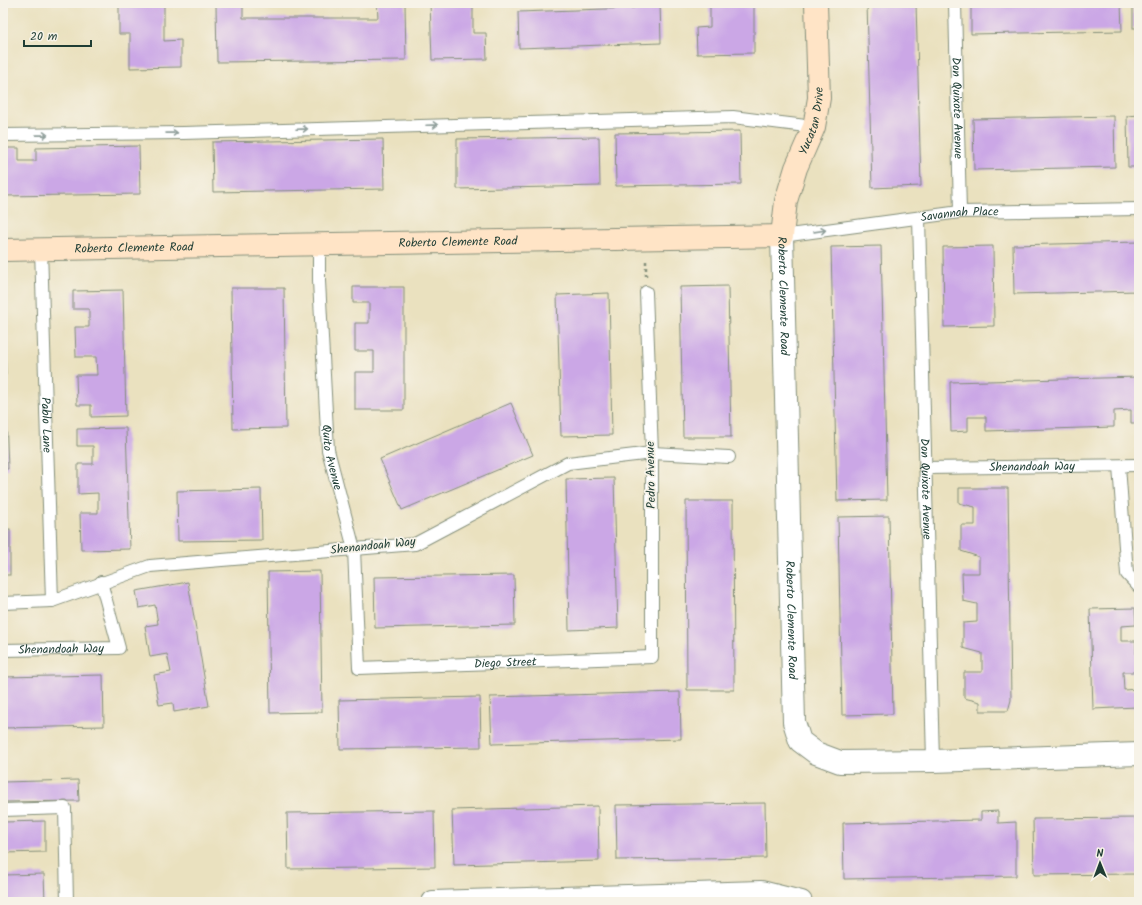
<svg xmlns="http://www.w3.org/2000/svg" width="1142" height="905" font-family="Kalam,sans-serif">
<rect width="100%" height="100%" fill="#f7f3e8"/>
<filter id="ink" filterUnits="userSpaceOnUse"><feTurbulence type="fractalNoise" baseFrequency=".025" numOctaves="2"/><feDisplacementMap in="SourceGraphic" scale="8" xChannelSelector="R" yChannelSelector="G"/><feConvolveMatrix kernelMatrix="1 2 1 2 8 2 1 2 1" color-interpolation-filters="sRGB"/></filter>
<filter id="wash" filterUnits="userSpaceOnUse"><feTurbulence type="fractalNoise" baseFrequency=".012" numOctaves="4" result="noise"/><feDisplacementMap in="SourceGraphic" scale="16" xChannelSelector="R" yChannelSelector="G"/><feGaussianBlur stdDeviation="0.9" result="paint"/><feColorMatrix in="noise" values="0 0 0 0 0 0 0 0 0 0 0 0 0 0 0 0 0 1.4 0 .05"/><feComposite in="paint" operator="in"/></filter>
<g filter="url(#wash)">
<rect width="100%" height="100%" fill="#eae1bf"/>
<g id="blocks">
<g fill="#cba7e6">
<path d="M119 3H164V41L181 40V67L130 68V34H119Z"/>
<path d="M377 3H405L406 60 217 62 216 5 243 4V18H378Z"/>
<path d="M430 3H473V33H486L487 59 432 60Z"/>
<path d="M634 3H660L661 43 519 48 518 12 634 8Z"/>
<path d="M710 3H754V53L697 54 696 28 710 27Z"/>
<path d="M867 3H916L921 186 872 188Z"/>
<path d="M971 3H1121L1122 31 971 34Z"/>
<rect x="1133" y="3" width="6" height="25"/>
<path d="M1139 115V167H1128L1127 116Z"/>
<path d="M1114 116 1115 167 974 170 973 119Z"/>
<path d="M740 131 741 184 616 186 615 133Z"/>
<path d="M599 137 600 186 457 189V139Z"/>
<path d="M383 139 384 189 213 192 212 142Z"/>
<path d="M139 146 140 194 3 196V148H19V161H36V148Z"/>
<path d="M1139 242V291L1014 294 1013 245Z"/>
<path d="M881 246 887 500 837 501 831 247Z"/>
<path d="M993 246 994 326 944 327 943 247Z"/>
<path d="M728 286 731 437H683L680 287Z"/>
<path d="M353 287H404V410H355V372H374V351H355V323H369V303H353Z"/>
<path d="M231 288H284L286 428 233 429Z"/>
<path d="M123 290 126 416 91 417V405H77L76 375H97L96 357H76L75 327H89V309H73V291Z"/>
<path d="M609 293 612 435 561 436 557 295Z"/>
<path d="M3 343H5L6 375H3Z"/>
<path d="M1139 377V423H1131V410L1114 411V427L986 431V417H968V431L951 432 950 382Z"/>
<path d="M3 388H5L8 469H3Z"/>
<path d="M511 403 533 455 402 510 380 459Z"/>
<path d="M126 428 130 549 81 550 80 513H98V493L78 494V464H93V446H77V429Z"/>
<path d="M614 478 618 628 569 630 566 479Z"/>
<path d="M959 488H1008L1011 700 1008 711H980V702L964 698V672H982V653L963 648V623L977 622V604L963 601 962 573H979V557L961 551V525H975V507L959 503Z"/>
<path d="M261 489 262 540 178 541 177 491Z"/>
<path d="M686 501H733L734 690H687Z"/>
<path d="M889 516 893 714 842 715 838 517Z"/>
<rect x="3" y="529" width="7" height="46"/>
<path d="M320 571 322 712 270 713 268 572Z"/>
<path d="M514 575 515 625 375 628 374 577Z"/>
<path d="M188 582 209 706 174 712 173 703 159 705 154 675 171 672 167 654 150 657 145 626 158 624 155 605 139 608 136 591Z"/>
<path d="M1135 608 1136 625 1121 626V641H1136V672H1123L1124 690 1137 689V707L1093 709 1090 609Z"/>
<path d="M103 675 104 726 3 728V677Z"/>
<path d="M680 692 681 739 492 744 490 697Z"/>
<path d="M480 697 481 747 340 749 339 700Z"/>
<path d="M78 780 79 801 3 802V782Z"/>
<path d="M765 803 766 858 617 860 616 805Z"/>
<path d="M598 806 599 861 454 865 452 810Z"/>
<path d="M434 811 435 867 288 869 287 813Z"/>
<path d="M998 811V823L1016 822V876L844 879 843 823 981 820V812Z"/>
<path d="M1139 818V874L1034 875 1033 819Z"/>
<path d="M45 821V852L3 853V822Z"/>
<path d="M44 874 45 902H3V875Z"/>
</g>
</g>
</g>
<g filter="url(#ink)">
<use href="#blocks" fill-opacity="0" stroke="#848f7a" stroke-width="1"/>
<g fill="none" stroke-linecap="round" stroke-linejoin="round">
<defs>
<g id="lane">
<path id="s1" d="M955 3 960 212"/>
<path d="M3 135 183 133 733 117 814 127"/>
<path id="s2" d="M919 218 933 761"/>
<path id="s3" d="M782 236 960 212 1139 209"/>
<path id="s4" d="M319 243V281L328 450 354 549 359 668 652 657V453L646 292"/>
<path id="s5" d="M41 249 52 601"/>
<path d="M1119 466 1127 574 1139 587"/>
<path id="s6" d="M925 468 1139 465"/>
<path d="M3 603 52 601 150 566 415 544 568 463 652 453 729 457"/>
<path id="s7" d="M3 650 119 648 101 582"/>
<path d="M3 810 65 808 67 902"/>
</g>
<g id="street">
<path id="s8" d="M782 236 794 722 800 741 816 753 840 762 933 761 1139 754"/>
<path d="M433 902 761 892 801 902"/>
</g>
<g id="secondary">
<path id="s9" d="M3 250 782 236 786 201 796 168 814 127 819 98 816 3"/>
</g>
</defs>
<use href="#lane" stroke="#848f7a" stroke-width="14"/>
<use href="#street" stroke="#848f7a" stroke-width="24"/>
<use href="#secondary" stroke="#848f7a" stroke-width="24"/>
<path stroke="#848f7a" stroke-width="2.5" stroke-dasharray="3 3" stroke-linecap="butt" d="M646 261V276"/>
<use href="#lane" stroke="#fff" stroke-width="12"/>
<use href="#street" stroke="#fff" stroke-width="22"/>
<use href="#secondary" stroke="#ffe4c6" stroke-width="22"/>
</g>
<defs><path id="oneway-shaft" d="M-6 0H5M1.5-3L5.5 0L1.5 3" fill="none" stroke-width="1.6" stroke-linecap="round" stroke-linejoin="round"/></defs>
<g stroke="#8f9e9a">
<use href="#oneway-shaft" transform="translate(432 125) rotate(-2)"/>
<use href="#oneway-shaft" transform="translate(302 129) rotate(-2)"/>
<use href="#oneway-shaft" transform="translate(172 133) rotate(-1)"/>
<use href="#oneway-shaft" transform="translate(42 135) rotate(-1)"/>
<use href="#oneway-shaft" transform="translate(820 231) rotate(-8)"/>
</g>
</g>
<g text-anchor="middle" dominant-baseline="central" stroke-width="3.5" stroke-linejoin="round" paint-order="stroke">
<g font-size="12" fill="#1f3d34" stroke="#f7f3e8">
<text stroke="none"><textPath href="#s1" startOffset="105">Don Quixote Avenue</textPath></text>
<text stroke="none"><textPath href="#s9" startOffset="899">Yucatan Drive</textPath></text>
<text stroke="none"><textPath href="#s3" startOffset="179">Savannah Place</textPath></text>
<text stroke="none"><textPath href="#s9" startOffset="455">Roberto Clemente Road</textPath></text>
<text stroke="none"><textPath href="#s9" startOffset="131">Roberto Clemente Road</textPath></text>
<text stroke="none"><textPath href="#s8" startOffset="60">Roberto Clemente Road</textPath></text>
<text stroke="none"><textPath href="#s5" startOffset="176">Pablo Lane</textPath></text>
<text stroke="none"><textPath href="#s4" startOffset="215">Quito Avenue</textPath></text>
<text stroke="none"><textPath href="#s6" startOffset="107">Shenandoah Way</textPath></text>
<text transform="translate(651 475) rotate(-91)">Pedro Avenue</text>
<text stroke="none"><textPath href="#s2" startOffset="271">Don Quixote Avenue</textPath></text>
<text transform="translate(373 546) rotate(-6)">Shenandoah Way</text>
<text stroke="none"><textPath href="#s8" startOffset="384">Roberto Clemente Road</textPath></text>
<text stroke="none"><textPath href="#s7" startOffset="58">Shenandoah Way</textPath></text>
<text stroke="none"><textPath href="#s4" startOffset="575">Diego Street</textPath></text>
</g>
</g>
<rect width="1142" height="905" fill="none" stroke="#f7f3e8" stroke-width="16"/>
<g transform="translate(1100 863) rotate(359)" stroke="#f7f3e8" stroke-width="3" paint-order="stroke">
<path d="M0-3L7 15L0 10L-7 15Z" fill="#1f3d34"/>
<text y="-6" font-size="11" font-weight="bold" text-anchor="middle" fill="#1f3d34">N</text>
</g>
<path d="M24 40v6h67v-6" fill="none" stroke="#1f3d34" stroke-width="2"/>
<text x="30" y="40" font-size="12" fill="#1f3d34" stroke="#f7f3e8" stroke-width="3" paint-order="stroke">20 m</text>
</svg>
